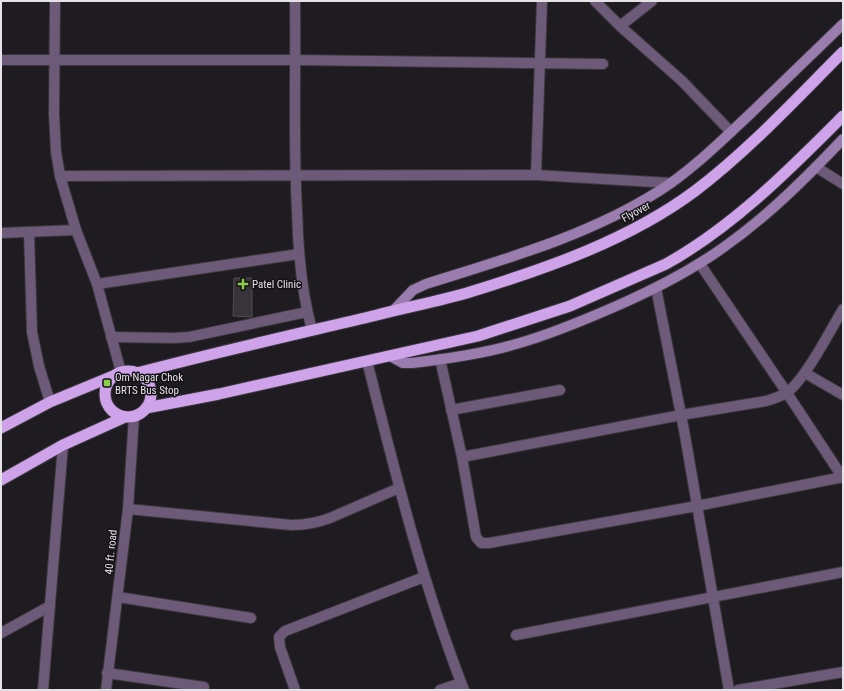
<svg xmlns="http://www.w3.org/2000/svg" width="844" height="691" font-family="'Roboto Condensed',sans-serif">
<rect width="100%" height="100%" fill="#1e1b21"/>
<path fill="#38343a" stroke="#504c52" d="M234 278H252V317L233 316Z"/>
<g fill="none" stroke-linecap="round" stroke-linejoin="round">
<defs>
<g id="minor">
<path d="M55 1 54 114 56 152 60 176 76 230 97 284 121 372"/>
<path d="M295 1C296 71 293 141 297 210 298 251 301 291 312 330"/>
<path d="M595 1 620 26 682 81 731 132"/>
<path d="M620 26 652 1"/>
<path d="M1 60H296L603 64"/>
<path d="M816 167 843 184"/>
<path d="M536 175 542 1"/>
<path d="M60 176 536 175 671 183"/>
<path d="M29 232 32 332 39 366 50 402"/>
<path d="M1 233 76 230"/>
<path d="M700 264 787 393 843 478"/>
<path d="M97 284 299 254"/>
<path d="M656 288 684 430 729 690"/>
<path d="M111 337 173 338 189 337 307 312"/>
<path d="M440 359 462 457 476 537 481 543H489L697 506 843 477"/>
<path d="M367 361C395 472 422 583 464 690"/>
<path d="M805 373 843 395"/>
<path d="M451 410 560 390"/>
<path d="M462 457 681 415 766 401C773 399 780 397 786 393 804 382 831 329 843 309"/>
<path d="M128 509 291 525C305 525 317 523 330 518L399 488"/>
<path d="M118 597 251 618"/>
<path d="M1 633 50 606"/>
<path d="M516 635 843 572"/>
<path d="M107 673 204 687"/>
<path d="M43 690 63 445"/>
<path d="M106 690 128 509 134 416"/>
<path d="M295 690 280 647 279 637 285 631 424 577"/>
<path d="M440 690 461 683"/>
<path d="M738 690 843 672"/>
</g>
<g id="secondary">
<path d="M393 311 413 290 426 284C505 259 588 236 659 191 692 170 721 141 749 115 781 84 812 54 843 24"/>
<path d="M390 356 403 363H412C446 359 483 354 516 344 552 334 587 319 621 304 657 288 692 270 724 247 768 216 806 178 843 139"/>
</g>
<g id="trunk">
<circle cx="128" cy="394" r="23"/>
<path d="M137 373C217 352 297 334 377 315 408 307 440 301 470 292 548 268 629 240 695 191 749 150 795 100 843 52"/>
<path d="M146 408 219 394 478 336 570 306 666 264C734 226 789 170 843 116"/>
<path d="M1 428 50 402 113 376"/>
<path d="M1 480 63 445 125 417"/>
</g>
</defs>
<use href="#minor" stroke="#3a373d" stroke-width="12"/>
<use href="#secondary" stroke="#3a373d" stroke-width="12"/>
<use href="#trunk" stroke="#3a373d" stroke-width="13"/>
<use href="#minor" stroke="#6d5a78" stroke-width="10"/>
<use href="#secondary" stroke="#9b7cae" stroke-width="10"/>
<use href="#trunk" stroke="#cfa3ea" stroke-width="11"/>
</g>
<g fill="#8ace47" stroke="#151217" stroke-width="1.5">
<path d="M241 278h4v4h4v4h-4v4h-4v-4h-4v-4h4z"/>
<rect x="103" y="379" width="8" height="8" rx="2"/>
</g>
<g text-anchor="middle" dominant-baseline="central" stroke-width="3" stroke-linejoin="round" paint-order="stroke">
<g font-size="11" fill="#e5e3e7" stroke="#151217">
<text transform="translate(636 212) rotate(-29)">Flyover</text>
<text transform="translate(111 552) rotate(-84)">40 ft. road</text>
</g>
<g font-size="11" fill="#e5e3e7" stroke="#151217" text-anchor="start">
<text x="252" y="284">Patel Clinic</text>
<text x="115" y="377">Om Nagar Chok<tspan x="115" dy="13">BRTS Bus Stop</tspan></text>
</g>
</g>
<rect width="844" height="691" fill="none" stroke="#e5e3e7" stroke-width="4"/>
</svg>
